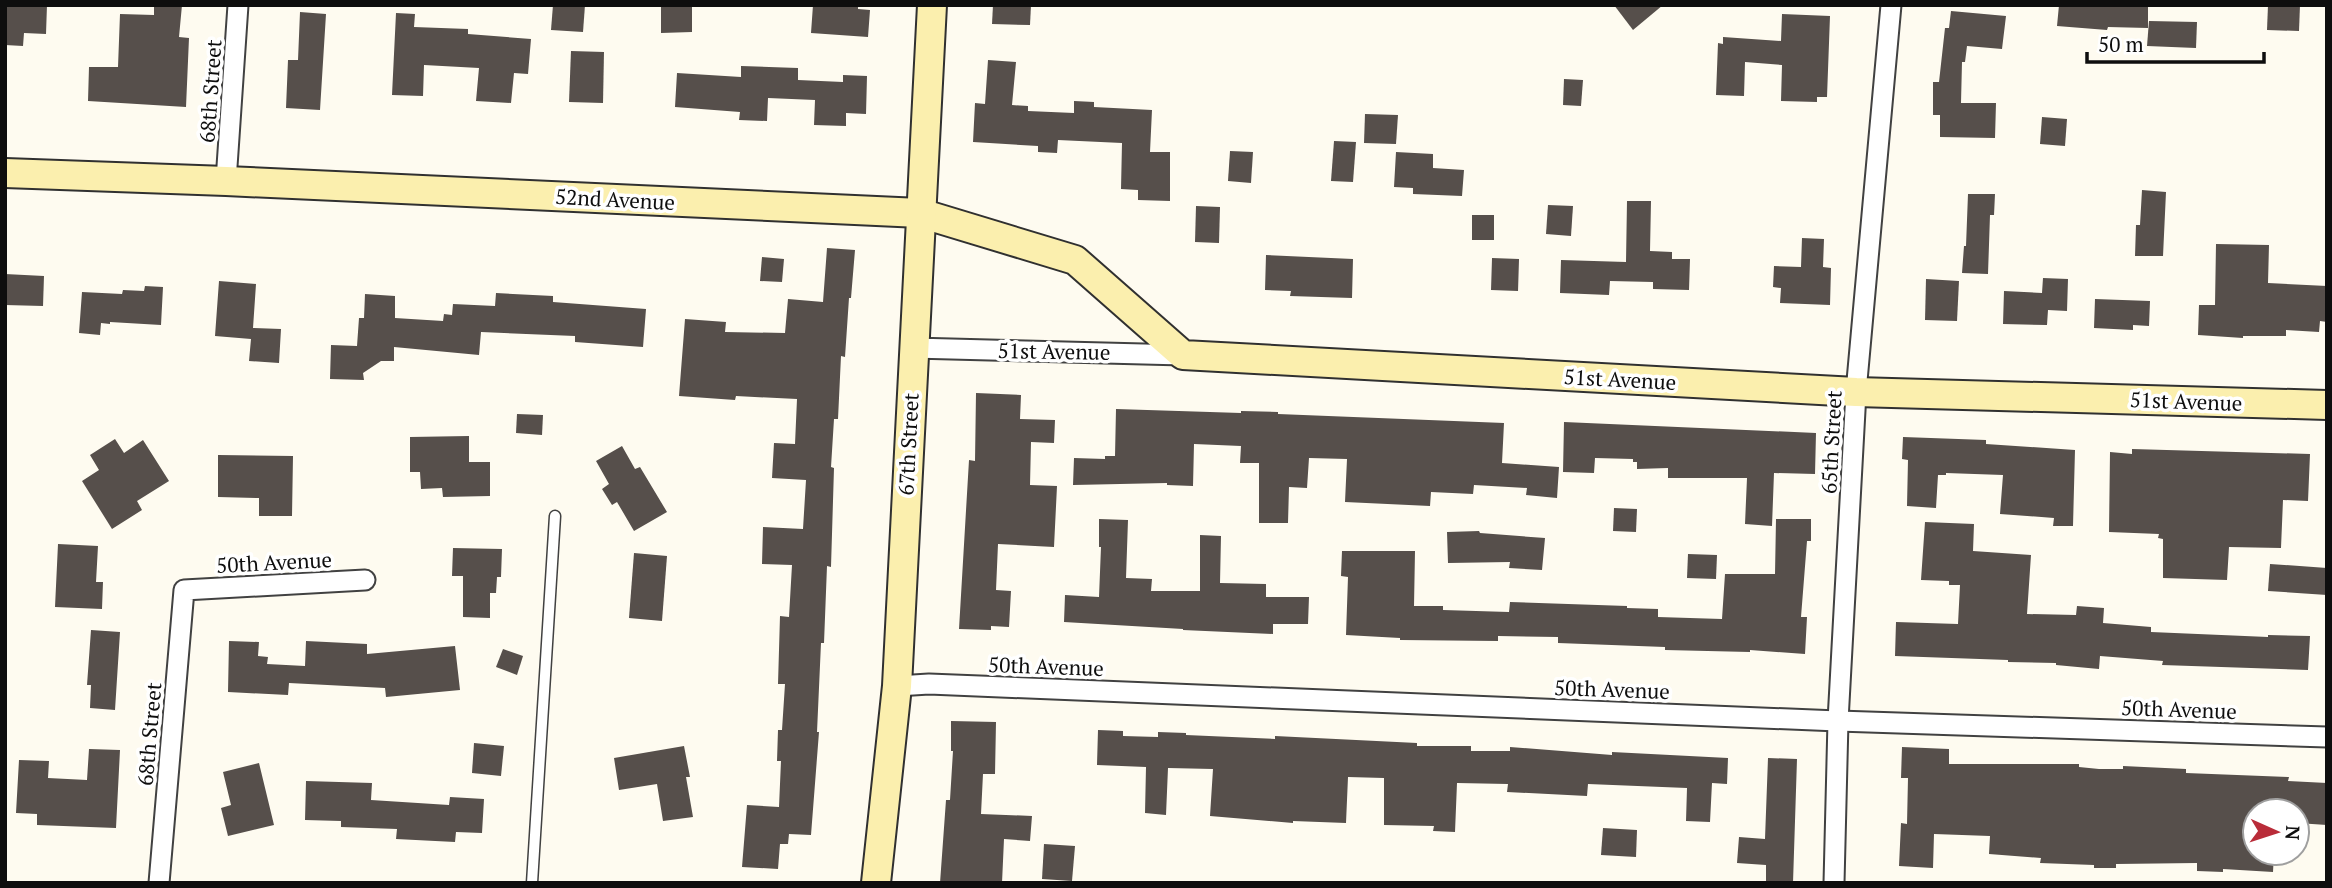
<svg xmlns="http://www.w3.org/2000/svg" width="2332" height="888" font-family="'PT Serif',serif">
<rect width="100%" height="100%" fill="#fefbf0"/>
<g fill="#564f4b">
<path d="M5 5H47L46 34 24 33 23 46 5 45Z"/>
<path d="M154 5H182L179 37 189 38 186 107 88 101 89 67H118L120 14 154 15Z"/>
<path d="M553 5H585L583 32 551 30Z"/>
<path d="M661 5H692V32L661 33Z"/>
<path d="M813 5H858V9L870 10 868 37 811 33Z"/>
<path d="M993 5H1031L1030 25 992 24Z"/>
<path d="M1614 5H1663L1633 30Z"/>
<path d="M2059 5H2148V28L2108 27 2107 30 2057 26Z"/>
<path d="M2268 5H2300L2299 31 2267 30Z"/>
<path d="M1951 11 2006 16 2002 49 1967 46 1965 62H1962L1961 103H1996L1995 138 1940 137V115H1933V82H1939L1945 28H1949Z"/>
<path d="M300 12 326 14 320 110 286 108 288 60H298Z"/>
<path d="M396 13 415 14 414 27 468 29V34L531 39 528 74 514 73 511 103 476 101 479 68 424 65 423 96 392 95Z"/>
<path d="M1782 14 1830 16 1827 97H1817V102L1781 101 1782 65 1745 62 1744 96 1716 95 1718 43 1723 44V37L1781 41Z"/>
<path d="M2149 21 2197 22 2196 48 2147 46Z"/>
<path d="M571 51 604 52 603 103 569 102Z"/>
<path d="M988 60 1016 62 1012 105 1028 106V111L1074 113V101L1094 102V107L1152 110 1150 152H1170V201L1138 200V190L1121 189 1122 143 1058 140 1057 153 1038 152V146L973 142 975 103 985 104Z"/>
<path d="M741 66 798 68V80L843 82V75L867 76 866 114 846 113V126L814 125 815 100 768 98 767 121 739 120 740 112 675 107 677 73 741 77Z"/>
<path d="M1564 79 1583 80 1581 106 1563 105Z"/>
<path d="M1365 114 1398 115 1396 144 1364 143Z"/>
<path d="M2042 117 2067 119 2065 146 2040 144Z"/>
<path d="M1334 141 1356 142 1353 182 1331 181Z"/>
<path d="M1230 151 1253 152 1251 183 1228 181Z"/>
<path d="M1396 152 1433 154V168L1464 170 1462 196 1413 194V188L1394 187Z"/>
<path d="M2142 190 2166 192 2163 256H2135L2136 225H2140Z"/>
<path d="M1968 194H1995L1994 215H1990L1988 274 1962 273 1964 246H1966Z"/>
<path d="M1627 201H1651L1650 251 1672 252V259H1690L1689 290 1653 289V282L1610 281 1609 295 1560 293 1561 260 1626 262Z"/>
<path d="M1548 205 1573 206 1571 236 1546 234Z"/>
<path d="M1196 206 1220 207 1219 243 1195 242Z"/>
<rect x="1472" y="215" width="22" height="25"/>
<path d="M1802 238 1824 239 1823 267 1831 268 1830 305 1780 303 1781 288 1773 287 1774 266 1801 267Z"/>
<path d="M2216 244 2269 245 2268 283 2327 286V322L2320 321 2319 332 2286 330V336H2243V338L2198 335 2199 305H2215Z"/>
<path d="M827 248 855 250 851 298H849L845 357 841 356 838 419H834L831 467 834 468 831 567 827 566 824 643H821L817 732H819L811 835 789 834 788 844H780L778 869 742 867 747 805 779 807 781 761H777L778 730H782L785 684H778L780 616 789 617 792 565 762 564 763 527 803 529 806 480 772 478 774 443 795 444 797 399 736 396 735 400 679 396 685 319 726 322 725 332 785 333 788 299 823 302Z"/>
<path d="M1266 255 1353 259 1352 298 1290 296 1291 291 1265 290Z"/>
<path d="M762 257 784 259 782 282 760 281Z"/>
<path d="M1492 258 1519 259 1518 291 1491 290Z"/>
<path d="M5 274 44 276 43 306 5 305Z"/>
<path d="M2043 278 2068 279 2067 311 2048 310 2047 325 2003 324 2004 291 2042 293Z"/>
<path d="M1926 279 1959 281 1957 321 1925 320Z"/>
<path d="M219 281 256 284 253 328 281 329 279 363 249 361 251 339 215 336Z"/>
<path d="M145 286 163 287 161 325 110 322V324L101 323 100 335 79 333 82 292 122 294 123 290 144 291Z"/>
<path d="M496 293 553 296V302L646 309 643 347 575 342V336L481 332 479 355 394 347V361H381L363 373 364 380 330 379 331 345 357 346 359 318H364L365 294 395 296V318L443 321 444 314 452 315 453 304 495 306Z"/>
<path d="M2095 299 2150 301 2149 326 2133 325V330L2094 328Z"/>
<path d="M976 393 1021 395 1020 419 1055 420 1054 443 1031 442 1030 485 1057 486 1054 547 998 544 996 590 1011 591 1009 627 991 626V630L959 629 969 460 975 461Z"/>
<path d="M1116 409 1241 413V411L1278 412V414L1504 423 1502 463 1559 467 1557 498 1526 495 1527 488 1474 485 1473 494 1431 492 1430 506 1345 502 1347 459 1309 458 1307 488 1289 487 1288 523H1259V463H1240L1241 446 1194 444 1193 486 1167 485V483L1073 485 1074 458 1105 459V456H1115Z"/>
<path d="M517 414 543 415 542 435 516 433Z"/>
<path d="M1564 422 1816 433 1815 474 1774 473 1772 526 1745 524 1747 478H1668V468L1637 469V462H1633V459L1595 458 1594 473 1563 472Z"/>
<path d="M469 436V462H490V496L443 497 442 488 421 489 420 472H410V437Z"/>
<path d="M1903 437 1986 440V444L2075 450 2073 526H2053L2054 518 2000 514 2003 475 1946 473V475H1938L1936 508 1907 506 1908 460 1902 459Z"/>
<path d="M115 439 124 453 143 440 169 481 137 501 142 510 112 529 82 481 99 470 90 455Z"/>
<path d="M622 446 635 469 640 467 667 512 634 531 617 502 612 505 602 489 609 484 596 461Z"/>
<path d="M2132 449 2310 454 2308 501 2283 500 2281 548 2229 547 2227 580 2163 578V539L2158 538 2159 534 2109 532 2110 452 2132 454Z"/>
<path d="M218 455 293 456 292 516H259V498L218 497Z"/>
<path d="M1614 508 1637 509 1636 532 1613 531Z"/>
<path d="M1099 519 1128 520 1126 578 1152 579 1151 591H1200V535L1221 536 1220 583 1266 584V597H1309L1308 624H1273V634L1183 630V629L1064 622 1065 595 1099 597 1101 547H1099Z"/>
<path d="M1776 519H1811V541H1807L1801 617H1807L1805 654 1750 650V652L1665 650V647L1558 643V637L1498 636V641L1400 640V638L1346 635 1348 577 1341 576 1342 551H1415L1414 606H1443V610L1509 612 1510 602 1627 606V608L1658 609V617L1722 619 1725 574H1775Z"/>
<path d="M1925 522 1974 524 1973 551 2031 555 2027 614 2076 615 2077 606 2104 608 2103 623 2151 627V632L2268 637V635L2310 636 2308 670 2162 665 2163 661 2100 656 2099 669 2056 665V663L2008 662V660L1895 656 1896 622 1958 624 1960 585H1949V581L1921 580Z"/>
<path d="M1479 531 1480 533 1545 538 1542 570 1509 568 1510 562 1448 563 1447 532Z"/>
<path d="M58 544 98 546 96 582H103L102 609 55 607Z"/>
<path d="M453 548 502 549 501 577H497L496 593H490V618L463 617V576H452Z"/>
<path d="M634 553 667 556 662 621 629 618Z"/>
<path d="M1688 554 1717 555 1716 579 1687 578Z"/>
<path d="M2270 564 2327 568V595L2268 591Z"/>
<path d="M91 630 120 632 115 710 90 708 91 685H87Z"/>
<path d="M229 641 259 642 258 656 268 657 267 664 305 666 306 641 367 644V654L455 646 460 690 386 697 385 688 289 683 288 695 228 692Z"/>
<path d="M503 649 523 656 517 675 496 667Z"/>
<path d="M951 721 996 722 995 774H983L981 814 1032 816 1030 841 1004 839 1002 883H940L946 800H950L953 751H951Z"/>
<path d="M1098 730 1123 731V736L1158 737V732L1186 733V735L1275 739V736L1417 743V746H1471V751H1510V747L1612 755V752L1728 758 1727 784 1712 783 1710 822 1686 821 1687 788 1588 784 1587 796 1507 792 1508 784 1457 783 1455 832 1433 831 1434 826 1384 825V778L1348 777 1346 823 1293 821V823L1210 816 1213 769 1168 768 1166 815 1145 813 1146 767 1097 765Z"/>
<path d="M474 743 504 746 501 776 472 773Z"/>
<path d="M684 746 690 777H686L693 817 663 821 657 784 619 790 614 758Z"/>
<path d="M1902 747 1949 749V764H2079V767L2099 769H2123V766L2186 769V773L2289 777 2288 781 2327 783V825L2297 823V811H2255V853H2274L2273 872 2223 869V872L2197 871V863L2116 864V868H2094V865L2040 863 2041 858 1989 854 1990 836 1934 834 1933 868 1899 866 1901 823 1907 824 1908 778H1901Z"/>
<path d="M89 749 120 750 116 828 37 825V814L16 813 19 760 49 761 48 778 87 780Z"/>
<path d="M1768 758 1797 759 1793 883H1766V865L1737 863 1739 837 1765 839Z"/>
<path d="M259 763 274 825 228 836 221 808 231 805 223 772Z"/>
<path d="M306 781 372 783 371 800 449 805 450 797 484 799 482 833 456 832 455 842 396 839 397 829 341 827V821L305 820Z"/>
<path d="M1603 828 1637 830 1636 857 1601 855Z"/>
<path d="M1044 844 1075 846 1072 881 1042 879Z"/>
</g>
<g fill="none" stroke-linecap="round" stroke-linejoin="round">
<defs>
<path id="lane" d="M532 883 555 516"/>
<g id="street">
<path d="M226 181 238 5"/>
<path d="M913 348 1183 355"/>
<path d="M897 686 929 684 1838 721 2327 737"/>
<path d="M159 883 184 590 365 580"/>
<path d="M1834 883 1838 721 1856 392 1891 5"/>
</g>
<g id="secondary">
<path d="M5 173 226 181 920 213 1075 260 1183 355 1856 392 2327 405"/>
<path d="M876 883 897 686 932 5"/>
</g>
</defs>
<use href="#lane" stroke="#414141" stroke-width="13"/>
<use href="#street" stroke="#414141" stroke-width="23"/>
<use href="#secondary" stroke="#303030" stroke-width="32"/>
<use href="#lane" stroke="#fff" stroke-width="10"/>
<use href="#street" stroke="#fff" stroke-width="19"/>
<use href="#secondary" stroke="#fbefae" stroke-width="28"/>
</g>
<g text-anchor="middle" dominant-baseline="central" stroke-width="7" stroke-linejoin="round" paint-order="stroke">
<g font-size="21" fill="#0e0e0e" stroke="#fff">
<text transform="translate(210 91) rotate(-86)">68th Street</text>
<text transform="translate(615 199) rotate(3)">52nd Avenue</text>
<text transform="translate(1054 351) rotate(1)">51st Avenue</text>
<text transform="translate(1620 379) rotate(3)">51st Avenue</text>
<text transform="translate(2186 401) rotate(2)">51st Avenue</text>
<text transform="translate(1831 442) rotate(-87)">65th Street</text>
<text transform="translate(908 444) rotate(-87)">67th Street</text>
<text transform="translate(274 562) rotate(-3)">50th Avenue</text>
<text transform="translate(1046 666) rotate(2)">50th Avenue</text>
<text transform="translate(1612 689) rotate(2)">50th Avenue</text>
<text transform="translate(2179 709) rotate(2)">50th Avenue</text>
<text transform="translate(149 734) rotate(-85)">68th Street</text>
</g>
</g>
<rect width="2332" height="888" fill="none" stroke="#0e0e0e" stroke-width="14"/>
<g transform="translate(2276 832) rotate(93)"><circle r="33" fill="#ffffff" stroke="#9f9f9f" stroke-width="2"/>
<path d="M0-5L12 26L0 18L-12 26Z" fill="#b92c39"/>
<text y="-10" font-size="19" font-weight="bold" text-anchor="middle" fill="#0e0e0e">N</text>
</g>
<path d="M2087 52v10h177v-10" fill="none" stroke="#0e0e0e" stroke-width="3.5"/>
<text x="2098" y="52" font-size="21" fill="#0e0e0e" stroke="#ffffff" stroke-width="5" paint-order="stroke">50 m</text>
</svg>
